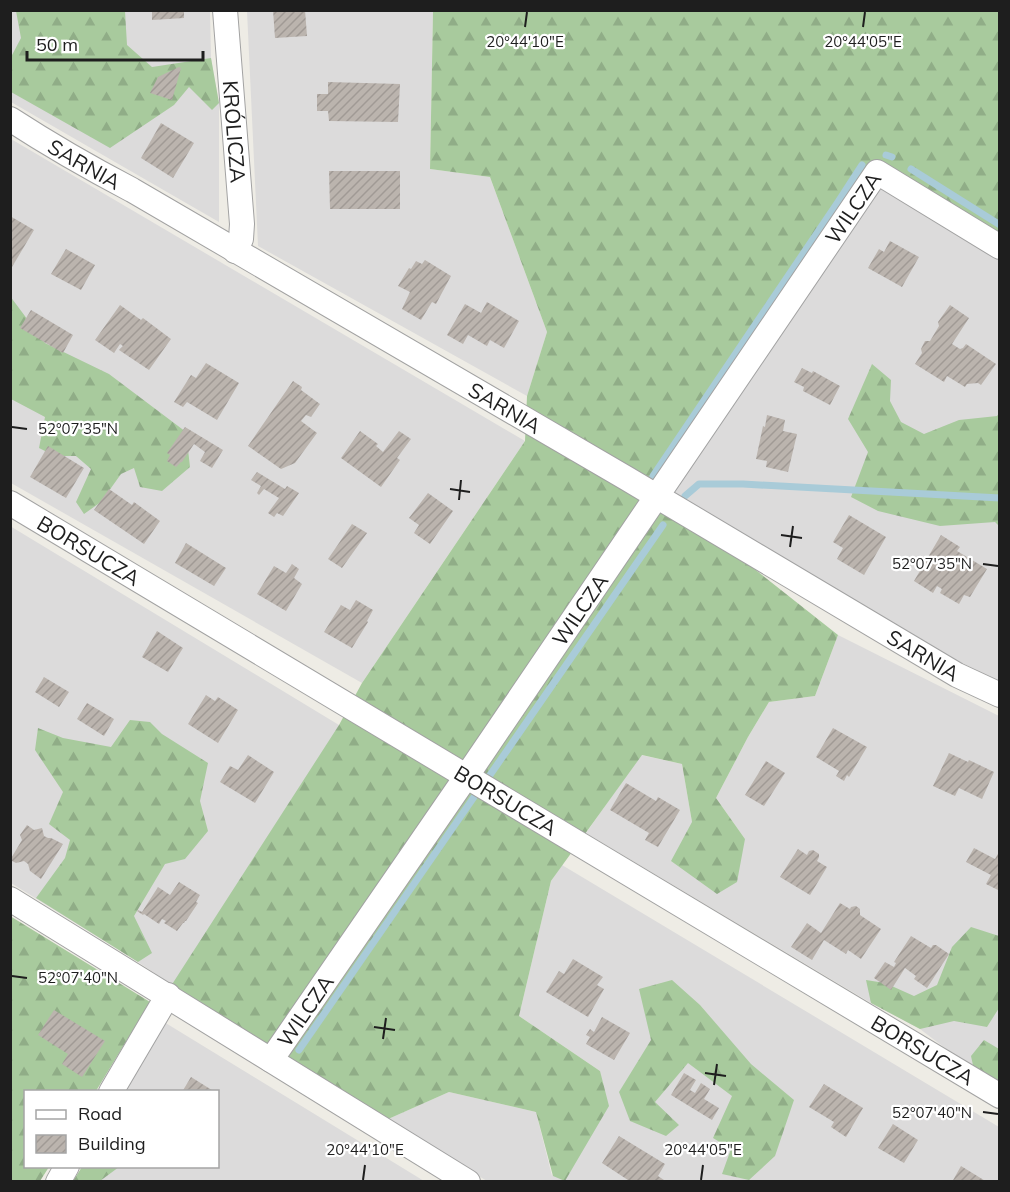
<svg xmlns="http://www.w3.org/2000/svg" width="1010" height="1192" font-family="Mulish,sans-serif">
<defs>
<pattern id="forest-firs" width="22" height="20" patternUnits="userSpaceOnUse" patternTransform="scale(1.5)"><rect width="22" height="20" fill="#a8ca9d"/><path d="M5 1l3.5 6h-7zM16 11l3.5 6h-7z" fill="#90ad87"/></pattern>
<pattern id="building-hatch" width="6" height="6" patternUnits="userSpaceOnUse" patternTransform="scale(1.5)"><rect width="6" height="6" fill="#bbb4ae"/><path d="M-1 1l2-2M0 6l6-6M5 7l2-2" fill="none" stroke="#a09a95"/></pattern>
</defs>
<rect width="100%" height="100%" fill="#eeece5"/>
<g fill="#dcdbdb">
<path d="M11 11H210L211 58 219 103V222L11 102Z"/>
<path d="M247 11H433L430 169 490 177 547 332 527 396 258 246Z"/>
<path d="M11 139 525 441 362 683 11 483Z"/>
<path d="M880 185 999 260V681L956 660 672 492Z"/>
<path d="M10 526 339 725 263 1046 138 962 11 883Z"/>
<path d="M838 635 999 716V1083L974 1070 920 1029 871 1003 586 833 641 755 682 764 692 822 745 839 716 798 748 737 769 702 815 696Z"/>
<path d="M562 865 999 1127V1181H487L386 1120 449 1092 536 1112 552 1176 600 1071 519 1016 551 881Z"/>
<path d="M164 1022 424 1181 73 1182 82 1167 218 1166V1092L126 1091 148 1049Z"/>
</g>
<g fill="url(#forest-firs)">
<path d="M16 11H125L127 45 152 67 211 58 219 103 212 110 189 87 174 105 110 148 11 92V57L21 38Z"/>
<path d="M433 11H999V241L884 170 646 502 748 564 838 635 815 696 769 702 748 737 716 798 745 839 737 882 717 894 671 861 692 822 682 764 642 755 551 881 519 1016 600 1071 609 1106 565 1181 553 1176 536 1112 449 1092 386 1120 169 989 339 725 362 683 525 441 527 396 547 332 490 177 430 169Z"/>
<path d="M10 296 45 343 109 374 186 432 190 467 162 491 140 487 134 468 121 474 101 502 84 514 76 502 91 469 76 456H55L39 448 45 417 11 399Z"/>
<path d="M872 364 891 380 890 401 901 422 924 434 959 420 997 416 999 413V526L995 522 940 526 878 511 851 497 868 452 848 419Z"/>
<path d="M130 720 150 722 162 734 208 763 200 801 208 831 185 859 165 864 134 916 152 953 138 962 36 898 65 858 70 840 49 824 63 792 35 750 38 728 63 738 111 747Z"/>
<path d="M10 916 150 1002 96 1091 26 1092V1166L49 1167 40 1181H11Z"/>
<path d="M971 927 999 936V1008L987 1027 954 1021 920 1029 871 1003 866 980 885 983 914 996 937 985 952 947Z"/>
<path d="M672 980 700 1005 751 1064 794 1100 775 1156 749 1180 722 1174 731 1149 713 1138 732 1096 688 1063 655 1102 679 1125 666 1136 630 1121 619 1092 651 1040 639 989Z"/>
<path d="M984 1040 999 1049V1083L974 1070 971 1056Z"/>
<path d="M82 1167V1166L119 1167 100 1181H73Z"/>
</g>
<g fill="none" stroke-linecap="round" stroke-linejoin="round">
<g stroke="#a9cbd8" stroke-width="7">
<path d="M886 155 892 157"/>
<path d="M911 169 1000 225"/>
<path d="M653 476 838 202 862 165"/>
<path d="M685 496 699 484H743L1000 498"/>
<path d="M490 775 663 525"/>
<path d="M299 1050 474 797"/>
</g>
</g>
<g fill="url(#building-hatch)">
<path d="M152 10H184V18L152 20Z"/>
<path d="M273 10H305L307 36 275 38Z"/>
<path d="M179 67 181 68 172 100 150 93 158 77Z"/>
<path d="M328 82 400 84 398 122 329 121 328 111H317V94H328Z"/>
<path d="M161 123 194 143 173 178 141 158Z"/>
<path d="M329 171H400V209H330Z"/>
<path d="M10 216 34 230 12 267 10 266Z"/>
<path d="M890 241 919 257 902 287 868 268 879 249 884 252Z"/>
<path d="M66 249 95 265 81 290 51 274Z"/>
<path d="M425 260 451 276 436 304 432 302 421 320 402 309 410 292 398 286 409 268 411 269 416 261 422 264Z"/>
<path d="M487 302 519 321 504 348 490 340 487 346 468 335 463 344 447 335 465 304 481 313Z"/>
<path d="M120 305 141 320 143 318 171 339 149 370 119 350 123 346 120 344 114 353 95 340Z"/>
<path d="M950 305 969 318 952 344 960 349 963 348 966 344 996 364 981 385 978 383 967 384 965 387 947 376 944 382 915 364 922 353 921 349 925 341H930L939 326 938 322Z"/>
<path d="M31 310 73 335 63 353 20 328Z"/>
<path d="M206 363 239 383 217 420 187 402 183 407 174 402 191 375 196 378Z"/>
<path d="M802 368 812 373 813 371 840 386 830 405 803 391 804 387 794 382Z"/>
<path d="M293 381 302 387 301 390 320 404 311 417 306 415 301 421 317 433 295 463 281 469 248 446Z"/>
<path d="M767 415 785 420 783 431 797 434 788 472 766 467 767 461 756 459 763 426 765 427Z"/>
<path d="M185 427 223 450 212 468 200 461 205 452 194 444 182 462H181L176 467 167 461 170 455 167 453Z"/>
<path d="M360 431 378 444 376 446 383 452 399 431 411 439 397 458 400 460 381 487 341 458Z"/>
<path d="M48 446 84 468 66 498 30 477Z"/>
<path d="M257 472 285 489 287 486 299 493 283 516 277 513 274 517 268 513 279 498 264 489 259 495 257 493 261 486 251 480Z"/>
<path d="M109 489 132 505 134 502 160 521 144 544 94 510Z"/>
<path d="M428 493 453 511 430 544 414 533 419 525 409 518Z"/>
<path d="M849 515 886 537 864 575 837 559 843 548 833 542Z"/>
<path d="M352 524 367 533 342 568 328 559Z"/>
<path d="M941 535 960 547 957 551 987 569 970 597 964 595 959 604 940 593 942 589 937 586 933 593 914 581Z"/>
<path d="M186 543 226 568 214 586 175 563Z"/>
<path d="M292 564 299 569 294 578 302 584 286 611 257 594 274 566 286 573Z"/>
<path d="M356 600 373 610 367 621 368 622 352 648 324 632 341 605 350 610Z"/>
<path d="M157 631 183 648 168 672 142 657Z"/>
<path d="M44 677 69 692 59 707 35 692Z"/>
<path d="M206 695 215 701 218 697 238 710 218 743 188 724Z"/>
<path d="M87 703 114 719 104 736 77 719Z"/>
<path d="M833 728 867 747 849 777 847 775 844 781 836 776 839 771 816 757Z"/>
<path d="M949 753 968 762 969 760 994 772 982 799 959 788 955 796 933 786Z"/>
<path d="M248 755 274 772 255 803 220 782 230 766 238 770Z"/>
<path d="M766 761 785 773 764 806 745 795Z"/>
<path d="M626 783 656 801 658 797 680 810 658 847 645 840 649 833 610 810Z"/>
<path d="M27 825 34 830 42 828 44 836 48 838H51L63 844 41 879 30 871 28 864 24 861 16 863 10 860 22 840 20 835Z"/>
<path d="M974 848 995 859 1000 850V891L986 884 991 875 966 862Z"/>
<path d="M798 849 807 855 809 851 813 850 819 854V857L817 861 827 867 810 895 780 877Z"/>
<path d="M179 882 200 895 196 902 198 903 186 921H185L184 923H183L177 931 164 923 166 921 162 919 159 924 144 914 143 915 137 911 138 910 142 912 158 887 170 895Z"/>
<path d="M840 903 850 909 851 907 856 906 860 909V915L881 929 861 959 848 950 846 954 824 940 812 960 791 947 807 923 821 933Z"/>
<path d="M911 936 931 948 933 945H936L949 954 927 988 914 979 916 976 905 968 891 990 874 978 885 962 894 967 896 963 894 962Z"/>
<path d="M573 959 603 977 597 985 604 989 588 1017 546 992 559 971 564 974Z"/>
<path d="M54 1010 105 1041 82 1077 62 1064 68 1054 38 1035Z"/>
<path d="M602 1017 630 1033 614 1060 586 1044 590 1037 586 1035 590 1029 594 1032Z"/>
<path d="M684 1073 696 1080 690 1090 695 1093 701 1083 710 1089 704 1099 719 1108 712 1120 671 1095Z"/>
<path d="M191 1077 215 1092H182Z"/>
<path d="M824 1084 863 1108 846 1137 831 1127 834 1122 809 1107Z"/>
<path d="M893 1124 918 1140 904 1163 878 1148Z"/>
<path d="M619 1136 665 1164 658 1176 664 1180 663 1182H631L602 1163Z"/>
<path d="M961 1166 987 1182H952Z"/>
</g>
<g fill="none" stroke-linecap="round" stroke-linejoin="round">
<defs>
<g id="street">
<path id="s1" d="M225 10 242 224 241 239 235 251"/>
<path id="s2" d="M10 119C50 145 90 168 132 190L626 478 957 675 1000 695"/>
<path id="s3" d="M10 503 1000 1096"/>
<path d="M10 899 468 1182"/>
<path id="s4" d="M271 1060 466 777 877 172 1000 247"/>
<path d="M111 1092 168 995"/>
<path d="M58 1182 67 1166"/>
</g>
</defs>
<use href="#street" stroke="#a2a2a2" stroke-width="26"/>
<use href="#street" stroke="#fff" stroke-width="24"/>
</g>
<path fill="none" stroke="#1e1e1e" stroke-width="2" d="M525 27 527 12M863 27 865 12M12 427 27 429M450 489 470 492M459 500 461 480M781 535 802 538M790 547 793 526M983 564 998 566M12 976 27 978M374 1027 395 1030M383 1039 386 1018M705 1073 726 1076M714 1085 717 1064M983 1112 998 1114M363 1180 365 1165M701 1180 703 1165"/>
<g text-anchor="middle" dominant-baseline="central" stroke-width="4.5" stroke-linejoin="round" paint-order="stroke">
<g font-size="21" fill="#1e1e1e" stroke="#fff">
<text stroke="none"><textPath href="#s1" startOffset="122">KRÓLICZA</textPath></text>
<text stroke="none"><textPath href="#s2" startOffset="87">SARNIA</textPath></text>
<text stroke="none"><textPath href="#s4" startOffset="1032">WILCZA</textPath></text>
<text stroke="none"><textPath href="#s2" startOffset="573">SARNIA</textPath></text>
<text stroke="none"><textPath href="#s3" startOffset="92">BORSUCZA</textPath></text>
<text stroke="none"><textPath href="#s4" startOffset="546">WILCZA</textPath></text>
<text stroke="none"><textPath href="#s2" startOffset="1059">SARNIA</textPath></text>
<text stroke="none"><textPath href="#s3" startOffset="578">BORSUCZA</textPath></text>
<text stroke="none"><textPath href="#s4" startOffset="60">WILCZA</textPath></text>
<text stroke="none"><textPath href="#s3" startOffset="1064">BORSUCZA</textPath></text>
</g>
</g>
<g font-size="15" text-anchor="middle" fill="#1e1e1e" stroke="#fff" stroke-width="4.5" stroke-linejoin="round" paint-order="stroke">
<text x="525" y="47">20°44'10"E</text>
<text x="863" y="47">20°44'05"E</text>
<text x="78" y="434">52°07'35"N</text>
<text x="932" y="569">52°07'35"N</text>
<text x="78" y="983">52°07'40"N</text>
<text x="932" y="1118">52°07'40"N</text>
<text x="365" y="1155">20°44'10"E</text>
<text x="703" y="1155">20°44'05"E</text>
</g>
<rect width="1010" height="1192" fill="none" stroke="#1e1e1e" stroke-width="24"/>
<rect x="24" y="1090" width="195" height="78" fill="#ffffff" stroke="#a5a5a5" stroke-width="1.5"/>
<rect x="36" y="1110" width="30" height="9" fill="#ffffff" stroke="#a5a5a5" stroke-width="1.5"/>
<text x="78" y="1120" font-size="18" fill="#1e1e1e">Road</text>
<rect x="36" y="1135" width="30" height="18" fill="url(#building-hatch)" stroke="#a5a5a5" stroke-width="1.5"/>
<text x="78" y="1150" font-size="18" fill="#1e1e1e">Building</text>
<path d="M27 51v9h176v-9" fill="none" stroke="#1e1e1e" stroke-width="3"/>
<text x="36" y="51" font-size="18" fill="#1e1e1e" stroke="#ffffff" stroke-width="4.5" paint-order="stroke">50 m</text>
</svg>
